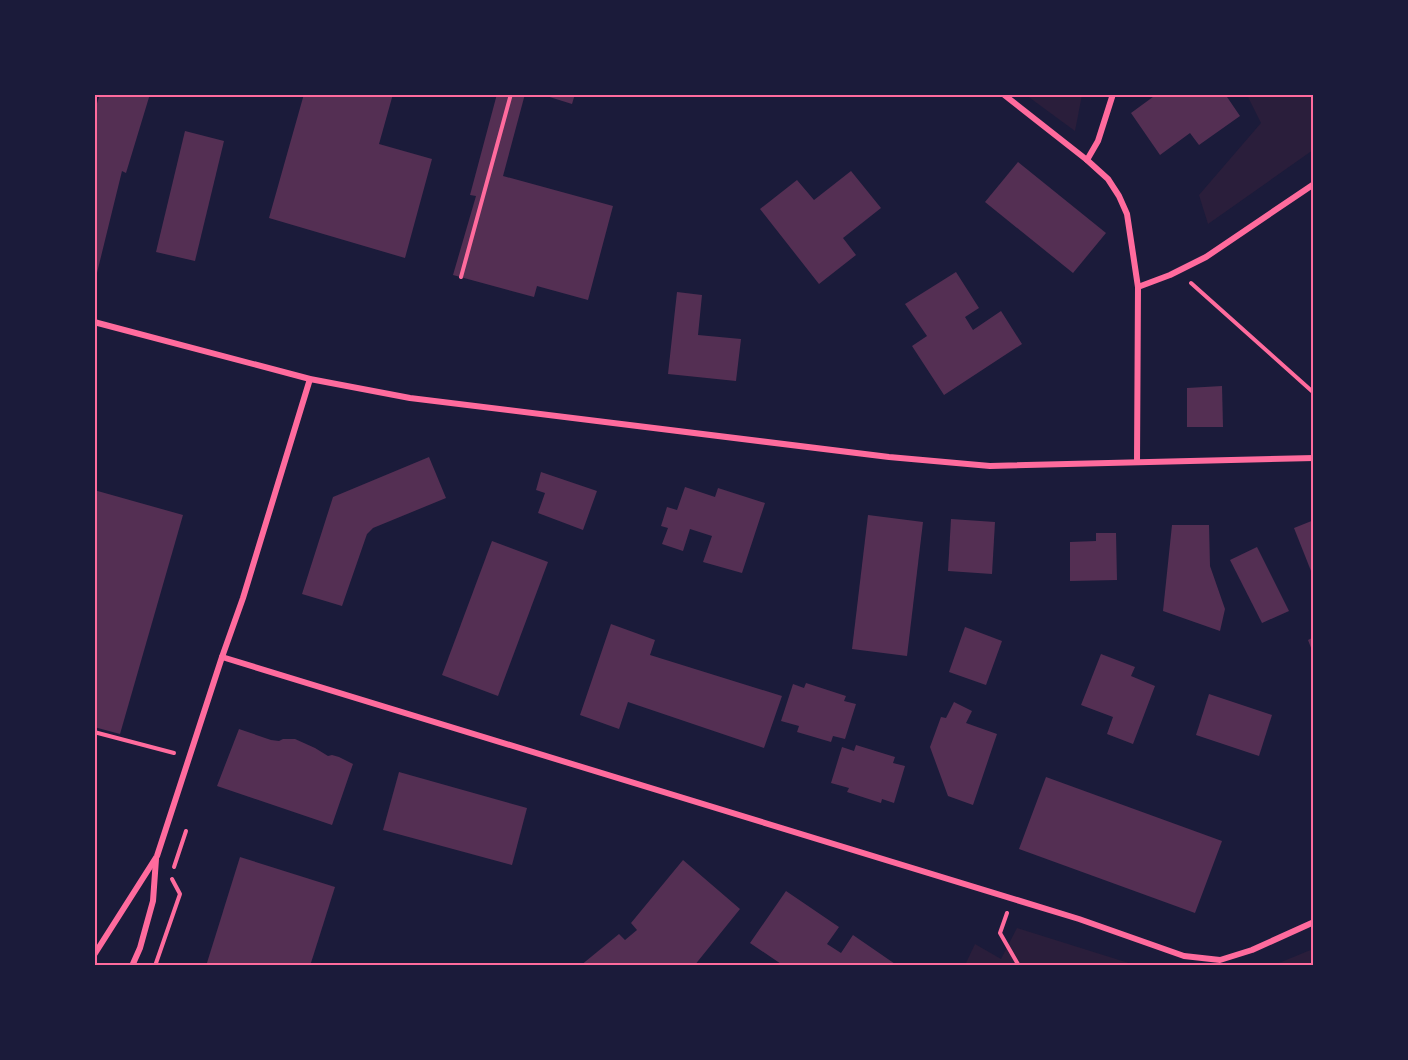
<svg xmlns="http://www.w3.org/2000/svg" width="1408" height="1060" font-family="Rubik,sans-serif">
<rect width="100%" height="100%" fill="#1b1b3a"/>
<g fill="#2a1e3b">
<path d="M1026 95H1082L1075 131Z"/>
<path d="M1247 95H1313V150L1208 224 1199 195 1261 123Z"/>
<path d="M1017 928 1135 965 964 966 966 963 975 944 1001 959Z"/>
<path d="M1313 949V965H1274Z"/>
</g>
<g fill="#542f53">
<path d="M100 94H150L126 173 122 171 95 281 94 113Z"/>
<path d="M304 94H393L379 144 432 159 405 258 269 218Z"/>
<path d="M497 94H525L503 176 613 206 588 300 537 286 534 297 453 275 476 196 470 195Z"/>
<path d="M540 94H575L572 104Z"/>
<path d="M1157 94H1225L1240 116 1199 145 1190 133 1160 155 1131 113Z"/>
<path d="M185 131 224 141 195 261 156 252Z"/>
<path d="M1018 162 1106 233 1073 273 985 202Z"/>
<path d="M851 171 881 208 843 238 856 255 819 284 760 209 797 180 814 200Z"/>
<path d="M956 272 979 308 965 317 973 330 1001 311 1022 344 944 395 912 346 927 336 905 304Z"/>
<path d="M677 292 702 295 698 335 741 339 736 381 668 374Z"/>
<path d="M1222 386 1223 427H1187V388Z"/>
<path d="M429 457 446 498 373 528 367 534 342 606 302 594 333 497Z"/>
<path d="M541 472 597 491 583 530 538 513 545 493 536 490Z"/>
<path d="M685 487 715 497 718 488 765 503 742 573 703 562 712 536 690 529 683 551 662 544 668 528 661 526 667 507 677 510Z"/>
<path d="M94 490 183 515 120 734 94 727Z"/>
<path d="M868 515 923 522 907 656 852 649Z"/>
<path d="M951 519 995 522 992 574 948 571Z"/>
<path d="M1314 520V576H1313L1294 528Z"/>
<path d="M1172 525H1209L1210 566 1225 609 1220 631 1163 611Z"/>
<path d="M1096 533H1116L1117 580 1070 581V542L1096 541Z"/>
<path d="M492 541 548 562 498 696 442 675Z"/>
<path d="M1257 547 1289 611 1262 623 1230 560Z"/>
<path d="M611 624 655 640 650 655 782 696 764 748 628 702 619 729 580 715Z"/>
<path d="M965 627 1002 641 986 685 949 672Z"/>
<path d="M1314 637V653H1313L1308 640Z"/>
<path d="M1101 654 1135 667 1131 676 1155 686 1133 744 1107 734 1113 717 1081 705Z"/>
<path d="M806 683 846 696 844 701 856 704 845 739 833 736 831 742 797 732 799 726 781 721 793 684 804 688Z"/>
<path d="M1209 694 1272 715 1259 756 1196 735Z"/>
<path d="M954 702 972 711 966 723 997 734 973 805 948 796 930 747 941 717 946 718Z"/>
<path d="M239 729 271 740 279 741 283 739H295L315 748 328 756 332 755 339 757 353 764 332 825 217 786Z"/>
<path d="M856 745 895 757 893 763 905 766 894 803 882 799 881 803 847 792 849 788 831 783 842 747 854 751Z"/>
<path d="M399 772 527 808 512 865 383 830Z"/>
<path d="M1046 777 1222 841 1195 913 1019 849Z"/>
<path d="M240 857 335 887 310 966H206Z"/>
<path d="M683 860 740 909 694 966H580L619 934 625 940 637 930 631 923Z"/>
<path d="M786 891 839 927 827 944 841 953 853 935 898 966H784L750 943Z"/>
</g>
<g fill="none" stroke-linecap="round" stroke-linejoin="round">
<g stroke="#ff6b9d" stroke-width="4">
<path d="M461 277 511 94"/>
<path d="M1191 283 1314 393"/>
<path d="M94 732 174 753"/>
<path d="M174 867 186 831"/>
<path d="M1007 913 1000 933 1019 966"/>
<path d="M155 966 180 894 172 879"/>
</g>
<g stroke="#ff6b9d" stroke-width="6">
<path d="M1003 94 1087 160 1108 179 1119 196 1127 214 1138 287 1137 461"/>
<path d="M1087 160 1098 141 1113 94"/>
<path d="M1138 287 1170 275 1206 257 1314 184"/>
<path d="M94 322 310 379 410 398 889 457 990 466 1314 458"/>
<path d="M222 657 1079 919 1184 956 1220 960 1252 950 1314 922"/>
<path d="M94 955 157 856 222 657 243 598 310 379"/>
<path d="M132 966 140 948 153 901 156 859"/>
</g>
</g>
<rect width="1408" height="1060" fill="none" stroke="#1b1b3a" stroke-width="192"/>
<rect x="96" y="96" width="1216" height="868" fill="none" stroke="#ff6b9d" stroke-width="2"/>
</svg>
